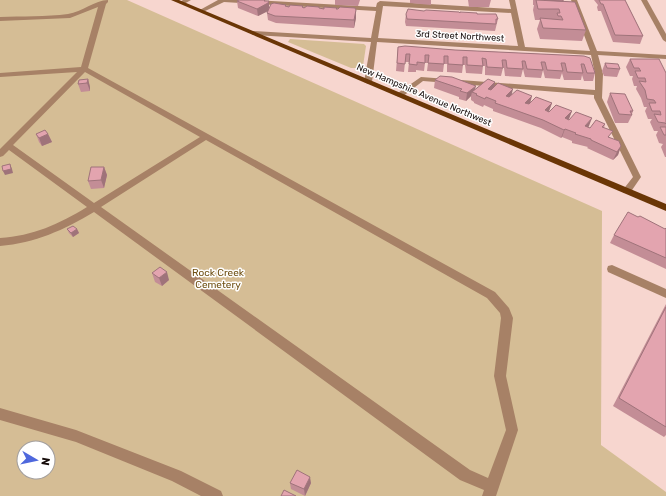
<svg xmlns="http://www.w3.org/2000/svg" width="666" height="496" font-family="Rubik,sans-serif">
<rect width="100%" height="100%" fill="#f7d6cf"/>
<g fill="#d5bd95" fill-rule="evenodd">
<path d="M0 0H127L602 211 601 445 666 492V496H0ZM24 448H48V472H24Z"/>
<path d="M290 39 364 44 366 46 363 66 359 68H351L288 42Z"/>
</g>
<g fill="none" stroke-linecap="round" stroke-linejoin="round">
<g fill="#a78166" fill-rule="evenodd">
<path d="M108 0V2L106 4 88 68 495 292 509 308 513 318 506 376 518 430 496 496H482L484 490 460 480 94 212C64 230 35 243 0 246V238C33 236 59 224 87 207L9 150 3 156 0 157V149L77 72 0 77V73L81 67 98 7 70 18 0 21V17C22 16 46 17 68 14 82 12 95 0 108 0ZM85 72 200 137 94 203 13 145ZM206 140 487 298 500 313 501 318 494 376 506 430 488 478 470 470 101 207Z"/>
<path d="M183 0H191L184 4H180V2Z"/>
<path d="M218 0H254L376 7 377 3 380 1 511 9 509 0H515L525 47 590 51 571 0H577L597 51 666 55V59L598 55 603 74 602 98 641 177 630 193H624L622 191 633 177 594 98V95L423 81 402 97H399L395 95 421 77 595 90V74L591 55 377 42 372 82 368 84 364 82 371 42 253 35 250 33 253 31 371 38 376 11 224 2 203 12 198 11ZM383 6 511 13 518 46 378 38Z"/>
<path d="M641 0H647L666 34V42L663 40Z"/>
<path d="M612 265 666 289V298L608 272 607 269 608 266Z"/>
<path d="M0 408 76 430 181 471 221 491 223 496H201L172 481 76 442 0 420Z"/>
</g>
<path fill="#6a3606" fill-rule="evenodd" d="M171 0H179L666 204V211Z"/>
</g>
<g fill="#c38d96">
<path d="M335 0H360L358 6 335 5Z"/>
<path d="M410 0H431V5L410 3Z"/>
<path d="M468 0H491L489 7H469Z"/>
<path d="M533 0H563L586 30 582 41 540 39 537 29 540 20H535L533 10 534 5H533Z"/>
<path d="M594 0H625L643 36 640 44 613 42 601 11H598L597 7 598 5Z"/>
<path d="M237 1H265L269 8 286 5V6L356 10V18L354 28 276 23 268 20 267 13 268 11 258 16 238 8Z"/>
<path d="M424 11 477 14 498 19 495 31 406 26 405 22 406 14Z"/>
<path d="M398 47 455 50 584 56 595 73 593 81H584L582 75 581 80H564L562 73 560 79 545 78 543 70 541 78 525 77 523 69 521 77 505 76 504 68H503L501 76 485 75V66H483L482 74 466 73 465 65H463L462 73 447 72V64H444L443 72 427 71 428 63H425L424 71 416 70V72H408L409 62H405L404 72 396 71Z"/>
<path d="M630 59 666 73V157H665L661 147 663 144 659 143 656 135 658 131H654L650 122 652 119H648L645 111 647 107H644L641 98 636 89 637 86H634L632 79 633 76H630L626 67Z"/>
<path d="M605 63 620 69 617 77 604 76 602 71Z"/>
<path d="M88 79 90 87V91L81 92 78 84Z"/>
<path d="M435 80 475 90 494 86 531 102 552 103 549 111H572L568 120 589 126 588 127 590 128 605 124 604 128 610 138 621 146 618 155 613 160 587 148 588 147 572 143V141L562 137 561 138 541 128 493 111V109L484 105 483 107 474 103V102L471 100V96L466 101 459 99V97L434 88Z"/>
<path d="M610 93 633 111 632 114V115L628 123H615L607 102Z"/>
<path d="M36 134H48L52 142 42 146 39 142Z"/>
<path d="M104 167 107 175 104 188 91 189 88 181Z"/>
<path d="M666 228V269L610 243 614 235 665 229Z"/>
<path d="M67 229H77L79 233 73 237 69 233Z"/>
<path d="M152 273 169 280 162 286 155 282Z"/>
<path d="M666 304V435L664 437 613 406Z"/>
<path d="M290 483H311L305 496 291 489Z"/>
</g>
<g fill="#9f737a">
<path d="M265 0 266 4 269 1V8L268 11 258 16 257 9Z"/>
<path d="M356 10V18L354 28V20Z"/>
<path d="M88 79 90 87V91L87 83Z"/>
<path d="M495 82 494 90 486 97 488 89Z"/>
<path d="M476 86 474 93 472 92 471 96 466 101 467 93Z"/>
<path d="M513 89 511 97 504 104 506 96Z"/>
<path d="M532 96 530 104 523 111 525 103Z"/>
<path d="M552 103 549 111 542 118 545 110Z"/>
<path d="M572 111 569 119 562 126 565 118Z"/>
<path d="M592 118 589 126 582 134 585 126Z"/>
<path d="M565 129 562 137 561 138 564 130Z"/>
<path d="M48 134 52 142 42 146 39 138Z"/>
<path d="M621 146 618 155 613 160 617 152Z"/>
<path d="M10 164 12 169 13 173 5 175 3 171Z"/>
<path d="M104 167 107 175 104 188 101 180Z"/>
<path d="M77 229 79 233 73 237 71 233Z"/>
<path d="M167 272 169 280 162 286 159 278Z"/>
<path d="M310 477 311 483 305 496 304 489Z"/>
</g>
<g fill="#e3a4af" stroke="#9f737a">
<path d="M239 0H265L264 1H269L268 3 257 9 237 1Z"/>
<path d="M536 0 575 2 586 30 543 28 540 18 563 20 561 16H558L557 13H560L559 9H538Z"/>
<path d="M544 0H563V1Z"/>
<path d="M599 0H625L643 36 615 35 603 4H601Z"/>
<path d="M274 3 286 5 285 6 289 7 290 5 303 6 302 7 304 8 307 6 319 7V8L324 9V7L337 8 336 9H338L340 7 355 8 356 10 354 20 275 16 267 13 271 4Z"/>
<path d="M408 9 424 11 426 10 459 12 460 13V12L477 13V14H496L498 19H496V24L407 19 406 14Z"/>
<path d="M405 46 455 50 584 56 590 58 595 73H587L584 64H581L583 73 567 72 565 63H561L563 71 547 70 545 62H541L543 70 527 69 525 61H522L523 69 507 68 506 60H502L503 68 487 67 486 59 482 58 483 66 467 65V57H463V65L448 64V56H444V64L428 63 429 55H425V63L417 62V65L409 64 410 54H406L405 64 397 63 398 47Z"/>
<path d="M630 59H659L666 73V124L665 123 658 122 654 114 661 115 660 111H652L649 103H656L654 100 647 99 645 90 639 81 646 82 645 78H638L635 71H641L640 70 639 68H634Z"/>
<path d="M605 63 618 64 620 69 607 68Z"/>
<path d="M440 76 452 77 476 86 467 93 460 91 462 89 435 80Z"/>
<path d="M88 79 87 83 78 84 79 80Z"/>
<path d="M488 79 495 82 488 89 491 90 498 83 513 89 506 96 509 97 517 90 532 96 525 103 529 104 536 97 552 103 545 110 549 112 556 105 572 111 565 118 569 120 576 112 592 118 585 126 590 128 596 120 605 124 602 127 613 131 608 137 619 141 621 146 617 152 591 140V139L575 134 576 133 565 129 564 130 543 120 495 103 496 101 486 97 485 99 476 95 477 94 472 92Z"/>
<path d="M610 93 625 94 633 111H630L632 115 619 114Z"/>
<path d="M660 127H666V135H664Z"/>
<path d="M45 130 48 134 39 138 36 134Z"/>
<path d="M10 164 11 169 3 171 2 166Z"/>
<path d="M91 167H104L101 180 88 181Z"/>
<path d="M628 212 638 217 640 216 665 229 666 228V258L614 235Z"/>
<path d="M73 226 77 229 71 233 67 229Z"/>
<path d="M160 267 167 272 159 278 152 273Z"/>
<path d="M666 307V427L619 398Z"/>
<path d="M297 470 310 477 304 489 290 483Z"/>
<path d="M284 490 296 496H281Z"/>
</g>
<g text-anchor="middle" dominant-baseline="central" stroke-width="3" stroke-linejoin="round" paint-order="stroke">
<g font-size="9" fill="#170d0b" stroke="#fff">
<text transform="translate(460 36) rotate(3)">3rd Street Northwest</text>
<text transform="translate(424 95) rotate(23)">New Hampshire Avenue Northwest</text>
</g>
<g font-size="10" fill="#6e4f12" stroke="#fff">
<text x="218" y="273">Rock Creek<tspan x="218" dy="12">Cemetery</tspan></text>
</g>
</g>
<g transform="translate(36 460) rotate(99)"><circle r="19" fill="#ffffff" stroke="#a29e9d"/>
<path d="M0-3L7 15L0 10L-7 15Z" fill="#4f68dd"/>
<text y="-6" font-size="11" font-weight="bold" text-anchor="middle" fill="#170d0b">N</text>
</g>
</svg>
